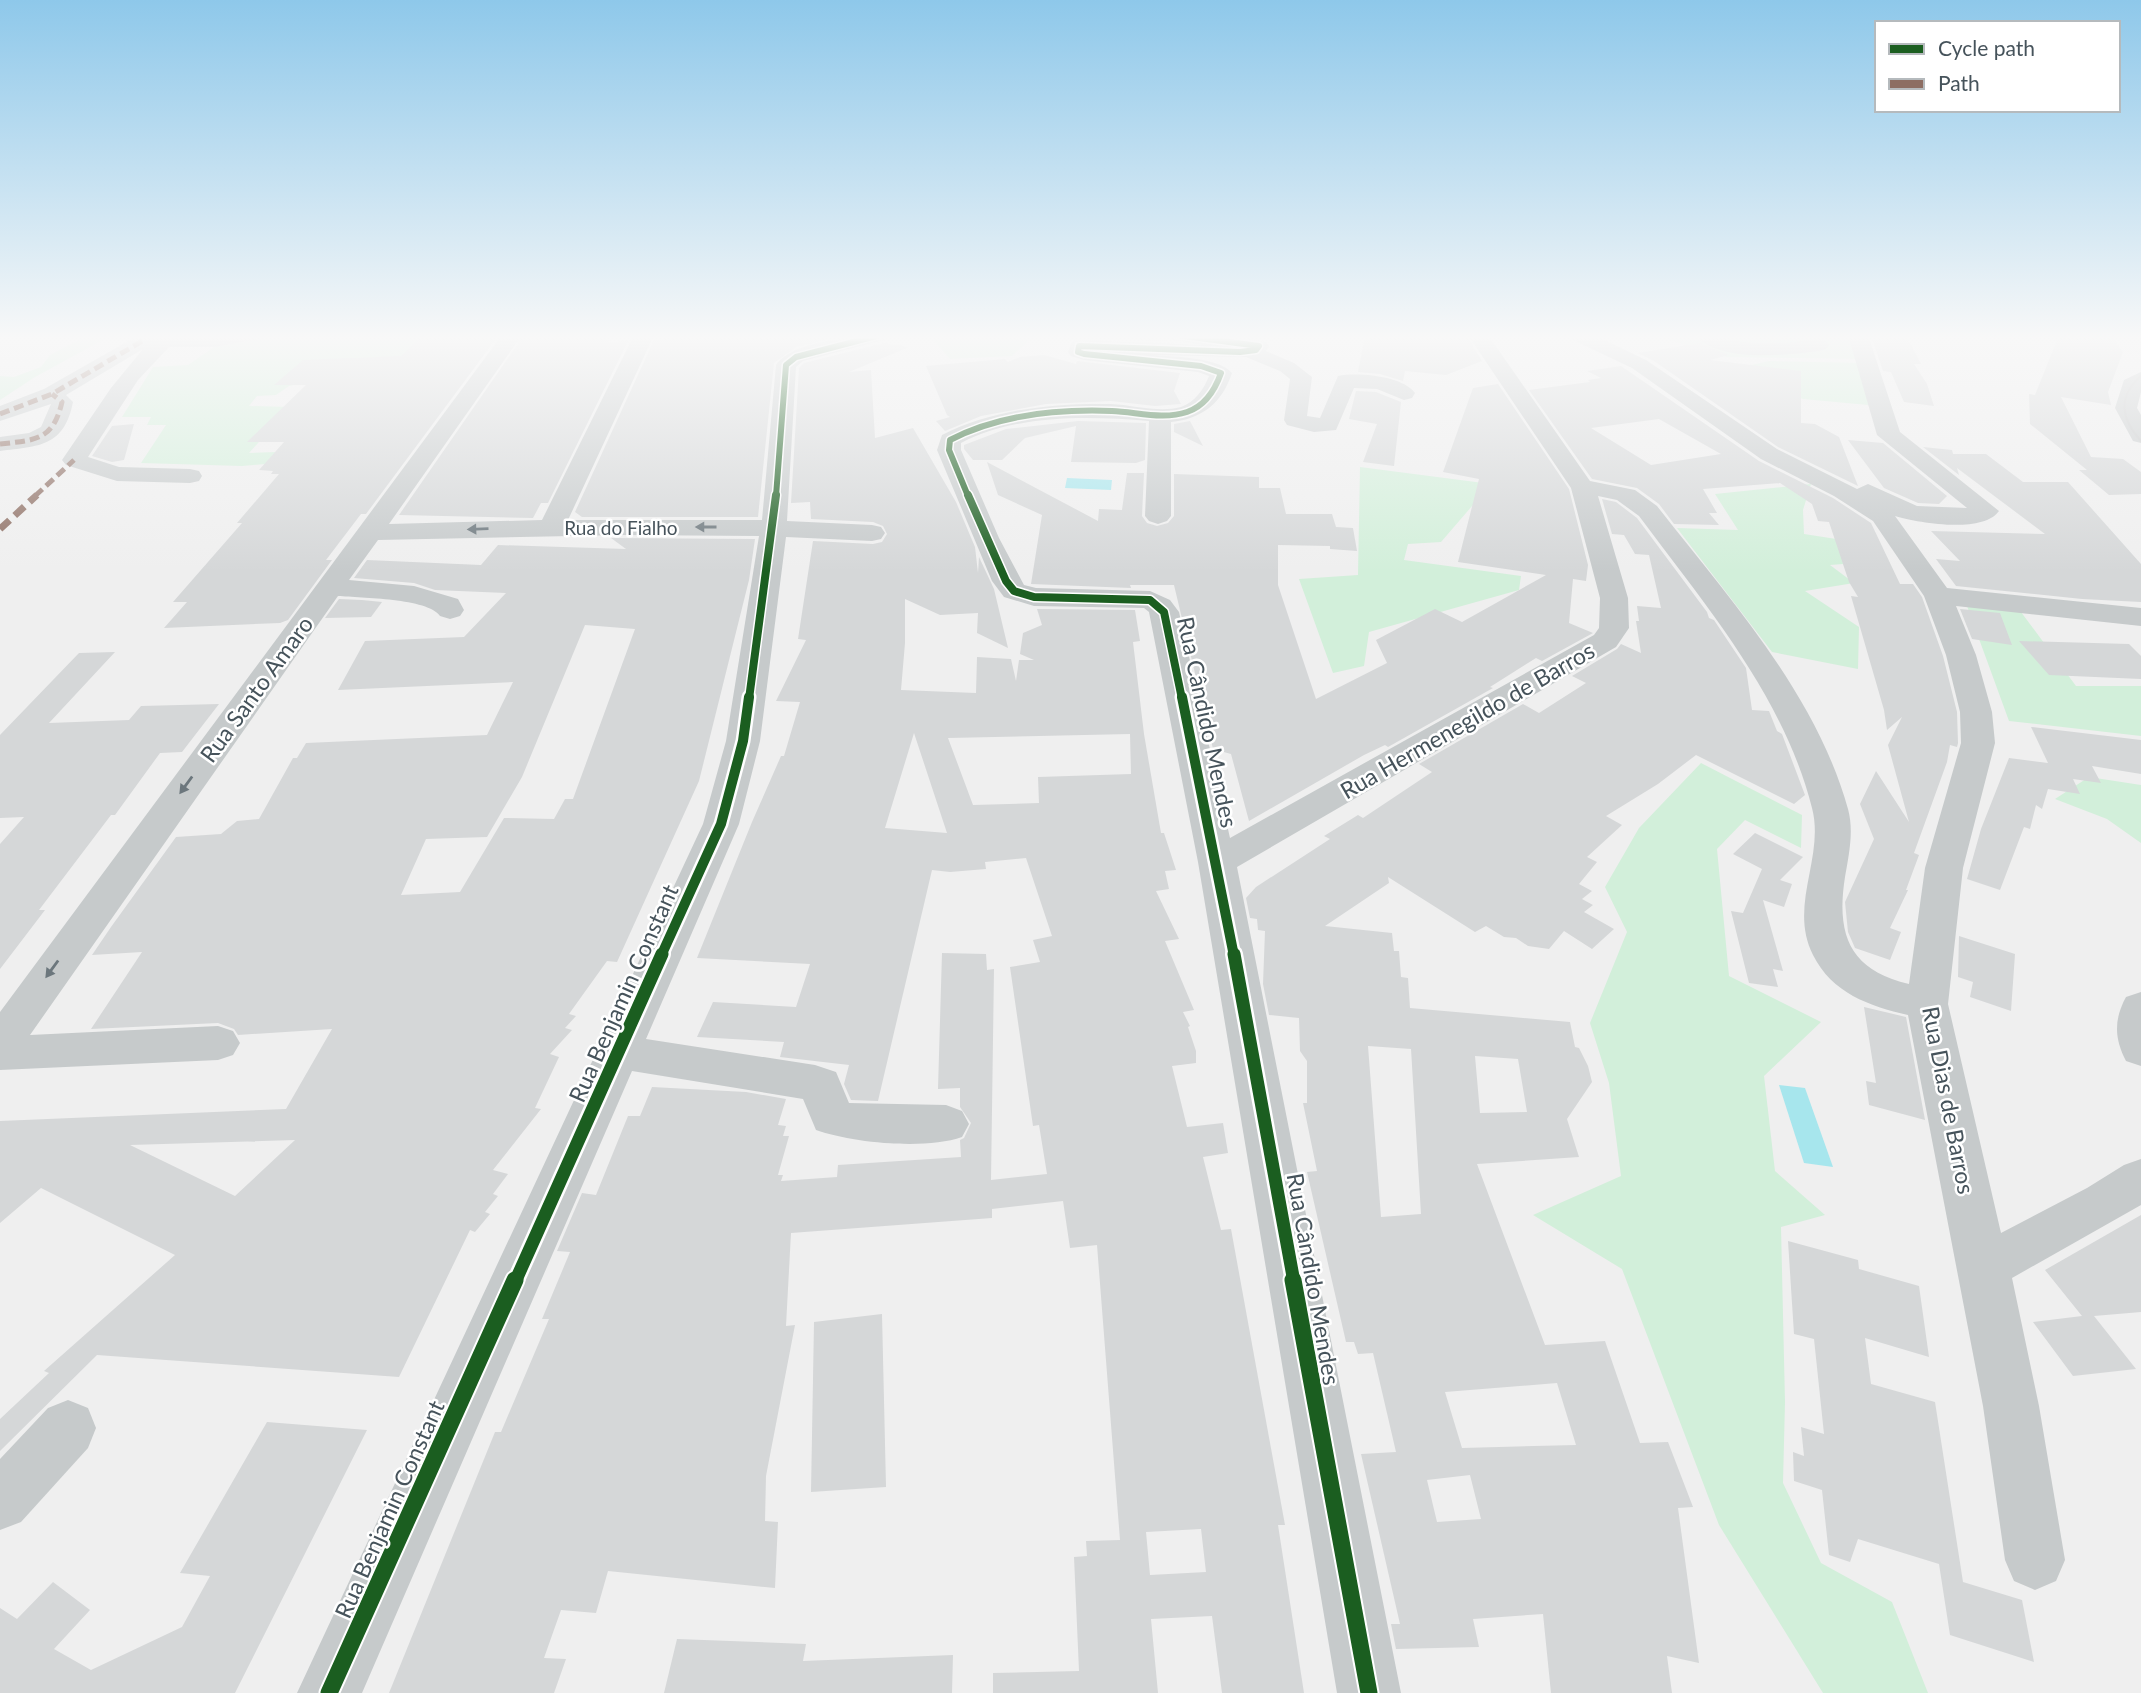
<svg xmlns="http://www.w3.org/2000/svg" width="2141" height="1693" font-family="Lato,sans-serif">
<rect width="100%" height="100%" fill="#efefef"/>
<g fill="#d2efda">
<path d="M88 335H112L35 377 0 400V376L14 377 41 367 50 355Z"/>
<path d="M279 335H429L410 350 405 362 289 386 276 395 257 396 249 406 290 407 249 453 335 450 344 457 242 466 141 463 166 425H147L151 417H122L153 367 188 365 214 347Z"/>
<path d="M929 335H1034L1012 356 950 359Z"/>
<path d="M1670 335H1855L1863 359 1727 357 1669 340Z"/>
<path d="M1769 361 1865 363 1879 406 1803 399 1730 370Z"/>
<path d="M1360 467 1491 484 1441 542 1408 544 1404 560 1521 576 1519 590 1369 632 1364 666 1333 673 1299 579 1358 575Z"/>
<path d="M1811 484 1803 510 1804 534 1875 545 1883 561 1830 565 1854 583 1805 591 1859 627 1858 669 1772 652 1677 528 1738 530 1715 494Z"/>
<path d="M1967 606 2021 612 2076 686H2141V736L2009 721Z"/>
<path d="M1701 763 1802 815 1801 848 1745 820 1717 849 1729 976 1821 1022 1764 1076 1775 1171 1825 1215 1781 1227 1785 1402 1783 1483 1821 1563 1892 1602 1928 1693H1823L1719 1525 1622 1269 1533 1215 1621 1176 1609 1083 1590 1023 1627 932 1605 887 1639 828Z"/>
<path d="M2089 777 2141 785V843L2107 819 2055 799Z"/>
</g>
<g fill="#a7e6ed">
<path d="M1067 478 1112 480 1111 490 1065 488Z"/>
<path d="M1779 1085 1805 1088 1833 1167 1804 1163Z"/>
</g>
<g fill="#d5d7d8" fill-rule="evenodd">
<path d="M524 335H612L608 342 628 341 548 503H541L533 518 399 515Z"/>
<path d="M666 335H846L796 347 774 363 758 517H582L575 512 654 340H662Z"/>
<path d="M1085 335H1124L1169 341 1085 338Z"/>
<path d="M1365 335H1466L1482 361 1446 375 1405 371 1403 381 1380 374 1358 372Z"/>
<path d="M1871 335H1906L1921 364H1914L1927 384 1934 406 1904 402 1891 372 1883 371Z"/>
<path d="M2059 335H2111L2123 352 2108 392 2111 405 2061 397 2091 457 2123 459 2141 472V494L2109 495 2079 470H2087L2030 424 2029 394 2035 395Z"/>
<path d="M422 336H498L366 514H361L326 560H332L288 620 280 623 164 628 187 602H173L242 523H237L279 474H271L273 471 259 470 284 442H247L306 385H274L303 360 401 356Z"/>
<path d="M884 343 909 347 849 372 871 370 875 438 913 428 956 502 975 547 978 573 979 557 994 589 1008 648 977 633 978 613 940 615 905 599V643L901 690 976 693 977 657 1011 659 1016 681 1019 660H1034L1020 654 1023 633 1042 625 1037 609 1135 610 1140 641 1133 642 1144 734 1161 833H1164L1176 870 1165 871 1169 889 1156 891 1179 939 1165 941 1194 1010 1183 1012 1190 1026 1188 1027 1196 1051V1063L1172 1066 1187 1127 1223 1123 1228 1153 1203 1157 1221 1230 1231 1229 1285 1525H1278L1304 1693H1222L1212 1616 1151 1619 1158 1693H993V1673L1079 1671 1074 1557 1087 1556 1086 1541 1120 1540 1097 1245 1070 1248 1063 1201 992 1209V1218L791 1233 786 1326 795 1325 766 1476 765 1521 778 1522 775 1588 608 1571 596 1613 561 1610 544 1658 566 1659 554 1693H389L495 1432H501L549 1319H542L570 1252 557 1251 582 1193 596 1195 628 1116H640L652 1087 746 1092 786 1099 778 1125 786 1126 783 1136H789L778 1175H783L781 1181 837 1177 838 1165 961 1157 960 1140 964 1138 971 1123 960 1107V1088L938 1089 942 953 986 954 987 970 994 969 991 1180 1047 1174 1039 1125 1033 1126 1010 967 1040 962 1033 940 1052 936 1026 858 985 862 986 869 950 872 932 870 878 1101 851 1100 844 1084 849 1065 780 1057 784 1042 697 1037 713 1002 796 1007 810 964 697 958 752 822 781 756H784L800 702 776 701 806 640 798 639 813 541 873 544 882 542 887 534 883 526 873 522 811 519 810 502 791 503 799 368 804 363ZM914 733 947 833 885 828ZM1130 734 1131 774 1038 777 1039 803 973 805 948 738ZM1201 1529 1206 1572 1150 1575 1146 1532Z"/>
<path d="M1700 343 1729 355 1710 360 1801 371V423L1815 424 1839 437 1858 486 1778 447 1654 361 1638 353Z"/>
<path d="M1044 355 1076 364 1077 361 1180 373 1174 391 1181 404 1155 406 1111 401 1046 404 981 416 945 431 936 421 950 417 947 415 926 366 1005 359 1008 362 1020 357Z"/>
<path d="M1621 366 1759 461 1833 498 1871 523 1900 584H1913L1922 597 1943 656 1957 712 1958 743 1957 747 1950 745 1947 762 1914 853 1919 855 1906 890H1908L1890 928 1901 932 1890 960 1855 948 1848 932 1845 902 1874 839 1860 804 1876 771 1909 822 1888 745 1902 717 1887 730 1884 710 1851 596 1858 597 1849 582 1829 522 1818 521 1812 504 1780 483 1703 489 1717 513H1709L1719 525 1674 524 1659 504 1637 488 1592 479 1529 390 1590 382 1588 380 1601 378 1587 371ZM1659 419 1721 454 1651 465 1591 428Z"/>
<path d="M1498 384 1569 489 1588 565 1586 581 1573 579 1569 623 1593 633 1542 661 1536 658 1490 687 1493 688 1388 747 1385 745 1364 755 1249 821 1231 754 1213 749 1174 585H1130L1131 588 1031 584 1042 515 998 495 987 462 1098 521 1099 509 1122 510 1127 473H1144L1142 516 1147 523 1157 526 1168 523 1174 516V474L1259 477V488H1280L1286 514H1332L1336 527 1353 528 1357 551 1330 549V546L1278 545V585L1316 699 1387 663 1376 640 1435 609 1462 622 1546 575 1458 562 1479 479 1443 472 1473 388Z"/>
<path d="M1356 391 1376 392 1401 402 1394 466 1363 462 1377 424 1349 419Z"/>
<path d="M1078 421 1146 423 1145 460 1136 463 1071 462 1076 426 1025 438 1002 460H973L964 449V445L1006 429Z"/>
<path d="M1190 421 1203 446 1174 432V424Z"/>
<path d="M134 424 124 460 112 462 92 456 112 426Z"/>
<path d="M1848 440 1883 443 1947 496 1939 504 1918 503 1884 488Z"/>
<path d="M1923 447 1952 450 1953 454H1986L2023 482H2068L2141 564V602L2082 599 1956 586 1936 559 1960 561 1931 531 2045 534 1957 468 1959 475Z"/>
<path d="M1602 499 1616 502 1637 518 1707 612 1709 618 1714 620 1746 668 1752 710 1769 711 1777 731 1782 734 1805 795 1794 804 1696 755 1658 784 1606 816 1622 825 1587 857 1597 862 1579 884 1592 891 1582 899 1593 905 1584 912 1614 929 1592 949 1564 931 1549 949 1528 946 1516 938 1504 937 1486 926 1475 932 1388 877 1389 883 1325 926 1392 933 1394 951H1399L1401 977 1408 978 1410 1008 1570 1022 1575 1047 1579 1048 1588 1066 1592 1082 1567 1119 1579 1157 1477 1164 1545 1345 1605 1341 1640 1443 1668 1442 1693 1507 1678 1508 1699 1663 1667 1656 1672 1693H1551L1543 1614 1473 1619 1479 1647 1396 1649 1391 1624H1400L1361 1454 1396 1452 1373 1353 1358 1354 1354 1342H1346L1307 1172 1317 1171 1303 1103H1307V1061L1300 1051 1299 1018 1269 1015 1263 984 1265 931 1258 930 1257 919 1250 918 1246 898 1256 887 1330 839 1324 836 1358 815 1363 818 1432 772 1419 764 1523 704 1539 713 1586 683 1572 676 1617 649 1621 644 1641 653 1636 621H1639L1637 606 1661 608 1649 555 1635 554 1624 535 1612 534ZM1368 1046 1411 1049 1421 1214 1381 1217ZM1475 1056 1518 1059 1527 1112 1480 1113ZM1557 1383 1576 1445 1462 1448 1445 1392ZM1470 1475 1481 1519 1437 1522 1427 1480Z"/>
<path d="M611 538 755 539 749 580 699 781 617 962 607 961 569 1014 576 1016 565 1028 572 1030 550 1054 559 1057 535 1108 541 1109 493 1170 508 1174 493 1194 498 1196 485 1212 490 1214 475 1232 470 1230 399 1377 97 1355 0 1451V1419L49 1373 44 1371 175 1255 41 1188 0 1223V1121L286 1109 332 1029 238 1035 234 1029 218 1023 91 1029 142 952 92 955 111 927 176 837 221 834 237 821 259 819 293 758H297L306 743 487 735 513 682 338 690 365 641 464 637 506 593 435 590 414 583 354 578 367 560 481 565 498 545 626 549ZM585 625 635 629 573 799H565L554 819 504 818 460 892 401 895 426 839 487 837 522 777ZM295 1140 235 1196 130 1145Z"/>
<path d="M339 599 362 600 382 602 371 617 325 618Z"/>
<path d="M1960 609 2000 613 2012 645 1972 639Z"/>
<path d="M2019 641 2129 644 2141 656V679L2049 675Z"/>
<path d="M115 652 49 723 129 720 141 706 219 704 182 752 160 753 115 815H111L39 910H45L0 969V844L24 817 0 818V735L79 653Z"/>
<path d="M2031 727 2141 740V774L2092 766 2101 783 2073 779 2080 794 2048 789 2042 809 2036 805 2030 829 2024 827 2000 890 1967 879 1981 829 2009 758 2048 763Z"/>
<path d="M1755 833 1803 857 1780 880 1792 884 1784 907 1763 900 1783 971 1773 969 1778 987 1749 983 1731 911 1743 913 1762 869 1733 854Z"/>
<path d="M1959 936 2015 954 2011 1011 1970 997 1973 982 1958 977Z"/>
<path d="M1864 1007 1906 1017 1925 1120 1869 1105 1866 1081 1876 1083Z"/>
<path d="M2141 1215V1312L2094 1316 2136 1369 2073 1376 2033 1322 2082 1316 2045 1270Z"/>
<path d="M1788 1241 1858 1260 1859 1269 1919 1286 1929 1357 1865 1338 1871 1384 1935 1402 1963 1582 2022 1600 2034 1662 1950 1635 1939 1564 1858 1539 1850 1562 1829 1555 1822 1490 1794 1481 1793 1452 1804 1456 1801 1427 1824 1434 1814 1339 1794 1334Z"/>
<path d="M882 1314 886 1487 811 1492 814 1322Z"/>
<path d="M267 1422 367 1430 235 1693H0V1608L17 1619 53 1582 90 1610 54 1649 91 1670 182 1627 210 1576 180 1573Z"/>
<path d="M677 1639 806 1644 803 1661 953 1655 952 1693H664Z"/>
</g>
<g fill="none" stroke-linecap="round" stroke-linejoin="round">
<g fill="#c6cacb" fill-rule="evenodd">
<path d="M261 335 258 339 215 347H169L138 380 88 457 119 467 190 469 199 471 202 476 199 481 190 483 117 481 66 465 62 460 111 388 143 349 66 395 73 402C64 447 39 446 0 451V437L29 433 41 427 51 404 0 421V406L44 389 137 336Z"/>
<path d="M502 335H522L389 524 542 520 634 335H654L568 520H762L776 365C793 340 861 335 890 335L887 339 803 361 796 367 787 521 872 525 881 527 885 533 881 539 872 541 786 537 760 741 739 824 646 1039 815 1065 836 1072 849 1103 946 1105 962 1111 969 1124 962 1137C925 1150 853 1143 816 1130L803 1099 632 1071 362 1693H297L703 824 726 741 759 536 622 535 378 540 349 580 414 586 458 599 464 610 460 616 450 619 440 616C428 598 361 598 338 596L30 1035 218 1026 233 1031 240 1043 233 1055 218 1060 0 1070V1012Z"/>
<path d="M1167 335H1223L1266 342 1269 346 1266 351 1294 363 1312 377 1307 416 1320 418 1338 376C1358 372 1403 376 1415 393L1412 398 1404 400 1377 389 1354 388 1336 430 1314 432 1287 425 1284 420 1290 379 1280 371 1246 357 1153 355C1173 357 1219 357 1232 373 1222 403 1202 419 1171 422V516L1167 521 1158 524 1149 521 1145 516 1149 421C1088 416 1017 414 961 443V450L999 538 1024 585 1036 588 1150 591 1170 600 1179 612 1230 838 1594 635 1599 628 1600 598 1571 488 1468 335H1488L1590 481 1635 490 1657 506C1729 598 1816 694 1848 809 1854 831 1849 854 1845 877 1836 934 1849 970 1909 984L1925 868 1961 743 1960 712 1946 655 1924 596 1873 521 1834 496 1761 459 1632 368 1571 339 1568 335H1594L1646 360 1777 449 1857 489 1868 484 1917 506 1967 508 1877 435 1848 335H1868L1900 432 1999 511C1983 534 1918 523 1895 516L1947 588 2141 608V626L1956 606 1976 655 1992 712 1995 743 1963 868 1948 1004 2001 1233 2087 1188 2124 1165 2141 1159V1205L2012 1278 2039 1406 2065 1560 2056 1581 2035 1590 2014 1581 2005 1560 1983 1406 1908 1015C1869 1006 1832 993 1813 955 1788 906 1825 857 1812 808 1784 697 1706 606 1639 516L1617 500 1598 496 1628 598 1629 628 1616 647 1237 867 1401 1693H1337L1198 862 1149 612 1144 608 1034 606 1004 597 992 581 937 450 942 435C992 409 1055 403 1111 404 1133 405 1159 413 1181 407 1195 402 1204 389 1209 376L1198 372 1084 360 1071 356 1068 352 1072 342 1079 340 1203 345 1170 339Z"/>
<path d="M1695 335C1714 335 1727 340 1745 342 1770 345 1795 342 1819 339L1826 341 1829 345 1826 349 1819 351C1788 355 1717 363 1695 335Z"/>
<path d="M2141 372V392L2137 408 2141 415V443L2133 441 2115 408 2124 380Z"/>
<path d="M2141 992V1066L2126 1061C2114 1038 2114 1019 2126 997Z"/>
<path d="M68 1400 88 1408 96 1428 88 1448 21 1522 0 1530V1459L48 1408Z"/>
</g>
<path stroke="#c2c4c5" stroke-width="2" d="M2141 376C2117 397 2121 419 2141 441"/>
<g stroke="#8d6e63" stroke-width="5" stroke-dasharray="10 5" stroke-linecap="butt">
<path d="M0 414 52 394 144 340"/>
<path d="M0 444C35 440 53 441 62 402L52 394"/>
<path d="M35 496 74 460"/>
</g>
<path stroke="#8d6e63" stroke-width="7" stroke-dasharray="13 7" stroke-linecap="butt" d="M0 529 37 495"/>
<defs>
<g id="cycleway-far4">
<path d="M776 496 786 365 796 357 880 335"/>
<path d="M968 496 949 450 950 440C998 415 1059 409 1112 411 1137 412 1163 420 1187 412 1205 406 1215 390 1221 373L1201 366 1084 354 1078 352 1079 346 1240 352 1256 350 1259 346 1177 335"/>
</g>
<g id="cycleway-far3">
<path d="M968 495 1006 581 1014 591 1034 597 1150 600 1164 612 1182 699"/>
<path d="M749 699 776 495"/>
</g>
<g id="cycleway-far2">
<path d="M1182 697 1234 956"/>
<path d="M661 956 721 824 743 741 749 697"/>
</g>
<g id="cycleway-far1">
<path d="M1234 954 1294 1282"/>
<path d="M515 1282 662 954"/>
</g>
<g id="cycleway">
<path d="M1293 1280 1369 1693"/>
<path d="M329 1693 515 1280"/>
</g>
</defs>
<use href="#cycleway-far4" stroke="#fff" stroke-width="9"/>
<use href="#cycleway-far3" stroke="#fff" stroke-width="11"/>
<use href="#cycleway-far2" stroke="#fff" stroke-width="15"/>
<use href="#cycleway-far1" stroke="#fff" stroke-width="18"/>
<use href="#cycleway" stroke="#fff" stroke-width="21"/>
<use href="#cycleway-far4" stroke="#1b5e20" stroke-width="6"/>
<use href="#cycleway-far3" stroke="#1b5e20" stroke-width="8"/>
<use href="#cycleway-far2" stroke="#1b5e20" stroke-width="10"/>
<use href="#cycleway-far1" stroke="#1b5e20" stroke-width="13"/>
<use href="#cycleway" stroke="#1b5e20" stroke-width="17"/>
</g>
<defs><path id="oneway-solid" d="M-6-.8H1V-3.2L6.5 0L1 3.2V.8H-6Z" transform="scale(1.75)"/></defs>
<g fill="#6c777d">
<use href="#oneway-solid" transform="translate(706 527) rotate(180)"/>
<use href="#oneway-solid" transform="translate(478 529) rotate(178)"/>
<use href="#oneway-solid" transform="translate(186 785) rotate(126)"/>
<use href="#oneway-solid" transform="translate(52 969) rotate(126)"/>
</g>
<linearGradient id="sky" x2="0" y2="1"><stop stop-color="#8ec8ea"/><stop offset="0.59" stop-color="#f8f8f8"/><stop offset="1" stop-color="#f8f8f8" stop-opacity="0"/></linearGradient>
<rect width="2141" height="572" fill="url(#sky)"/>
<g text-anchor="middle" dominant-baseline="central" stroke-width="5" stroke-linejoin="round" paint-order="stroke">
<g font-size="19" fill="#46535b" stroke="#fff">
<text x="621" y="527">Rua do Fialho</text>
</g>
<g font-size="23" fill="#46535b" stroke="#fff">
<text transform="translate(256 689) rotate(-54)">Rua Santo Amaro</text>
<text transform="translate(1467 720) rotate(-30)">Rua Hermenegildo de Barros</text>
<text transform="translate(1208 722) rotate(78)">Rua Cândido Mendes</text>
<text transform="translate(623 993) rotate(-66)">Rua Benjamin Constant</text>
<text transform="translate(1949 1100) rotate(79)">Rua Dias de Barros</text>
<text transform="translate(1314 1279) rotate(80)">Rua Cândido Mendes</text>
<text transform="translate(389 1509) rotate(-66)">Rua Benjamin Constant</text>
</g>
</g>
<rect x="1875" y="21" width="245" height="91" fill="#ffffff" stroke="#b5babd" stroke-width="2"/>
<rect x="1889" y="44" width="35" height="10" fill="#1b5e20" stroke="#b5babd" stroke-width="2"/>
<text x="1938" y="56" font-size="21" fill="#46535b">Cycle path</text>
<rect x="1889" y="79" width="35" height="10" fill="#8d6e63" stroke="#b5babd" stroke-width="2"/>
<text x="1938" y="91" font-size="21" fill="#46535b">Path</text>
</svg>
